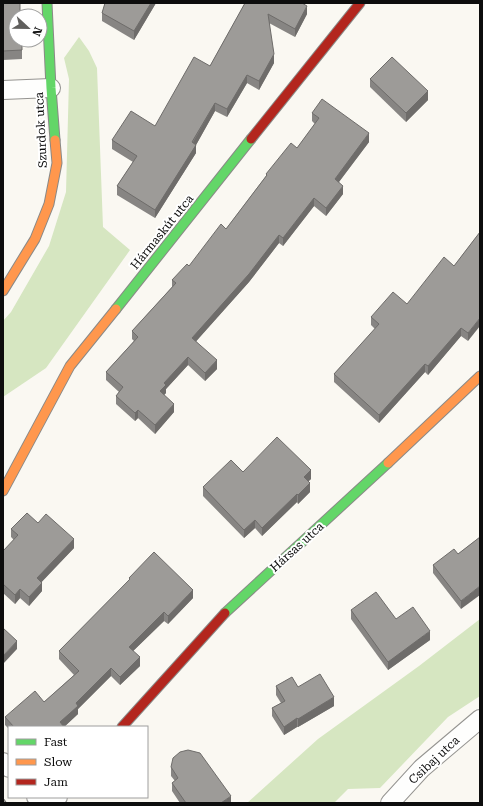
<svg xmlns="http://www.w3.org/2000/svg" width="483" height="806" font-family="'Roboto Serif',serif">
<rect width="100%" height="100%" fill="#faf8f2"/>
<g fill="#d6e6c1">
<path d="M79 37 89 51 97 68 103 227 130 250 46 368 3 397V321L11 312 49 246 66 192 69 79 64 58Z"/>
<path d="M480 619V696L448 717 380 788 348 789 334 803H247L318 739 419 666Z"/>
</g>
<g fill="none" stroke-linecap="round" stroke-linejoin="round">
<defs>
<g id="street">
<path d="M3 90 51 88"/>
<path d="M3 762 9 768"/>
<path d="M36 797 42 803"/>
<path d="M52 803 58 797"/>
<path d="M390 803 422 768 480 719"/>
</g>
<g id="fast">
<path d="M47 3 51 88 55 140"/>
<path d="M116 309 251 139"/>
<path d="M225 613 388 463"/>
</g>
<g id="slow">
<path d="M3 291 35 239 49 204 57 163 55 140"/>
<path d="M388 463 480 376"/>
<path d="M3 491 70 366 116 309"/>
</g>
<g id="jam">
<path d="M251 139 360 3"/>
<path d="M122 727 225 613"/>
</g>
</defs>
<use href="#street" stroke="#949390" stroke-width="20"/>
<use href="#fast" stroke="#8a8987" stroke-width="11"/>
<use href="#slow" stroke="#8a8987" stroke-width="11"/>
<use href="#jam" stroke="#8a8987" stroke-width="11"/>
<use href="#street" stroke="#fefefd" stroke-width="18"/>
<use href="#fast" stroke="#63d668" stroke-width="9"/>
<use href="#slow" stroke="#ff974d" stroke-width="9"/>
<use href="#jam" stroke="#b3261e" stroke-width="9"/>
</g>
<g fill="#878583">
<path d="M3 3 22 50V59L3 60Z"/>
<path d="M105 3H156L134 40 102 21V13Z"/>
<path d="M244 3H302L307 14 295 37 269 23 274 63 259 90 247 83 227 117 215 111 196 145V153L155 218 117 195V186L133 162 112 149V140L155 126 210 66 244 5Z"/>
<path d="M370 79 428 100 406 122 370 87Z"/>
<path d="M312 113 369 142 339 182 343 194 326 216 314 206 283 246 279 243 249 282 196 341 217 369 205 381 188 365 166 389V393L164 395 174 412 155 434 138 418 135 421 116 404V396L119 392 106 380V372L134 341 132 339V331L172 287V280L189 266 226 229 266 176V174L297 148 315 124 312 121Z"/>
<path d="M480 232 468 341 461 336 428 375 425 372 379 423 334 382V374L375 329 371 325V317L407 304 454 266Z"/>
<path d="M243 472 311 479 308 481 310 492 298 504 297 502 262 536 255 528 244 538 203 496V487Z"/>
<path d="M38 523 74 548 41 582 42 591 29 606 20 598 15 604 3 593V551L14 540 11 537V529Z"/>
<path d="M480 537 461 609 433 573V565L458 554Z"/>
<path d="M129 578 193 598 168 624 164 621 133 651 140 666 120 685 111 676 78 709V714L64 727H9V729L5 725V717L44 702 74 675 59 659V651L129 581Z"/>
<path d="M351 610 396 619 430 640 388 670 351 619Z"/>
<path d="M276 686 298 687 334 706 298 727H297L284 735 272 716V708L281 703 276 695Z"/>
<path d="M171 767 231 803H180L172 791V783L175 781 171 776Z"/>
</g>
<g fill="#6e6c6a">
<path d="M151 3H156L134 40V31Z"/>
<path d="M307 6V14L295 37V29Z"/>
<path d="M274 54V63L259 90V81Z"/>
<path d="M247 75V83L227 117V109Z"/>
<path d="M428 91V100L406 122V113Z"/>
<path d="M215 103V111L196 145V153L155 218V210Z"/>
<path d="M369 133V142L335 187V179Z"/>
<path d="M343 186V194L326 216V208Z"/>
<path d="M314 198V206L283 246V238Z"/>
<path d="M279 235V243L249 282 192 346V338Z"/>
<path d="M480 318V326L468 341V333Z"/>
<path d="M461 328V336L428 375V366Z"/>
<path d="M188 357V365L166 389V393L160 399V391L164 383Z"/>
<path d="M217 360V369L205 381V373Z"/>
<path d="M425 364V372L379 423V415Z"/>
<path d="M174 404V412L155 434V425Z"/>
<path d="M138 410V418L135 421V413Z"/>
<path d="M311 470V479L304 486V477Z"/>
<path d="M310 483V492L298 504V495Z"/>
<path d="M297 494V502L262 536V528Z"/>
<path d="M255 520V528L244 538V530Z"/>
<path d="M74 539V548L37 587V578Z"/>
<path d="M42 583V591L29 606V597Z"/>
<path d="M480 586V595L461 609V601Z"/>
<path d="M20 589V598L15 604V595Z"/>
<path d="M193 590V598L168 624V616Z"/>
<path d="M164 612V621L129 655V647Z"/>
<path d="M430 631V640L388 670V662Z"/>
<path d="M17 641V649L3 664V656Z"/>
<path d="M140 657V666L120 685V677Z"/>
<path d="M4 666V674L3 675V667Z"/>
<path d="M111 668V676L78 709V714L64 727 60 722 76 703Z"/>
<path d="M334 697V706L298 727V719Z"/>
<path d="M297 718V727L284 735V727Z"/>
<path d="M231 796V803H221Z"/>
</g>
<g fill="#9d9b98" stroke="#6e6c6a">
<path d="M3 3H20V16H16V40H22V50L3 51Z"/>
<path d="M105 3H151L134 31 102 13Z"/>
<path d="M245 3H302L307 6 295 29 268 14 274 54 259 81 247 75 227 109 215 103 192 142 196 145 155 210 117 186 137 156 112 140 131 111 155 126 194 57 210 66Z"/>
<path d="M392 57 428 91 406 113 370 79Z"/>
<path d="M322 99 369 133 335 179 343 186 326 208 314 198 283 238 279 235 249 274 192 338 217 360 205 373 188 357 164 383 166 385 160 391 174 404 155 425 138 410 135 413 116 396 123 387 106 372 138 337 132 331 176 283 172 280 187 264 189 266 221 224 226 229 267 175 266 174 291 143 297 148 319 118 312 113Z"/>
<path d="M480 232V318L468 333 461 328 428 366 425 364 379 415 334 374 379 324 371 317 393 292 407 304 444 257 454 266Z"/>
<path d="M277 437 311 470 304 477 310 483 298 495 297 494 262 528 255 520 244 530 203 487 231 460 243 472Z"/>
<path d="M27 513 38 523 46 514 74 539 37 578 42 583 29 597 20 589 15 595 3 584V551L18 535 11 529Z"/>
<path d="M480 537V586L461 601 433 565 454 549 458 554Z"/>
<path d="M154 552 193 590 168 616 164 612 129 647 140 657 120 677 111 668 76 703 78 706 60 722 64 727H14L5 717 35 691 44 702 79 671 59 651 130 579 129 578Z"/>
<path d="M376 592 396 619 413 607 430 631 388 662 351 610Z"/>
<path d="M3 628 17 641 3 656Z"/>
<path d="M320 674 334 697 298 719 297 718 284 727 272 708 285 701 276 686 292 677 298 687Z"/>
<path d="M188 750 200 753 231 796 221 803H186L172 783 178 778 171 767 173 758 180 752Z"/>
<path d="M3 798 6 802 5 803H3Z"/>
</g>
<g text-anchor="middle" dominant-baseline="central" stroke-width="4" stroke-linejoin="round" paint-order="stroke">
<g font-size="12" fill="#0d0d0d" stroke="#fff">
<text transform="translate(41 130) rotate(-93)">Szurdok utca</text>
<text transform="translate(162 232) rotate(-51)">Hármaskút utca</text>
<text transform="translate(297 547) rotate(-42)">Hársas utca</text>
<text transform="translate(434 760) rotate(-43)">Csibaj utca</text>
</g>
</g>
<rect width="483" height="806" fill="none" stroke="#0d0d0d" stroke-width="8"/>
<rect x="8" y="726" width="140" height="72" fill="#ffffff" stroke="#9e9e9e"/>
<rect x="16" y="739" width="20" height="6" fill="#63d668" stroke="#9e9e9e"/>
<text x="44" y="746" font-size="12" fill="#0d0d0d">Fast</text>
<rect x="16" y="759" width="20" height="6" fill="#ff974d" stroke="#9e9e9e"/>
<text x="44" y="766" font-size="12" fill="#0d0d0d">Slow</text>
<rect x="16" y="779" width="20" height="6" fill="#b3261e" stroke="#9e9e9e"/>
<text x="44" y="786" font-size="12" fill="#0d0d0d">Jam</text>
<g transform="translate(28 28) rotate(112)"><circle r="19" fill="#ffffff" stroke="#9e9e9e"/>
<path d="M0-3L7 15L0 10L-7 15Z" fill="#605f5d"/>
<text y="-6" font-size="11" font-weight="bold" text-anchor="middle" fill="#0d0d0d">N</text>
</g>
</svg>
